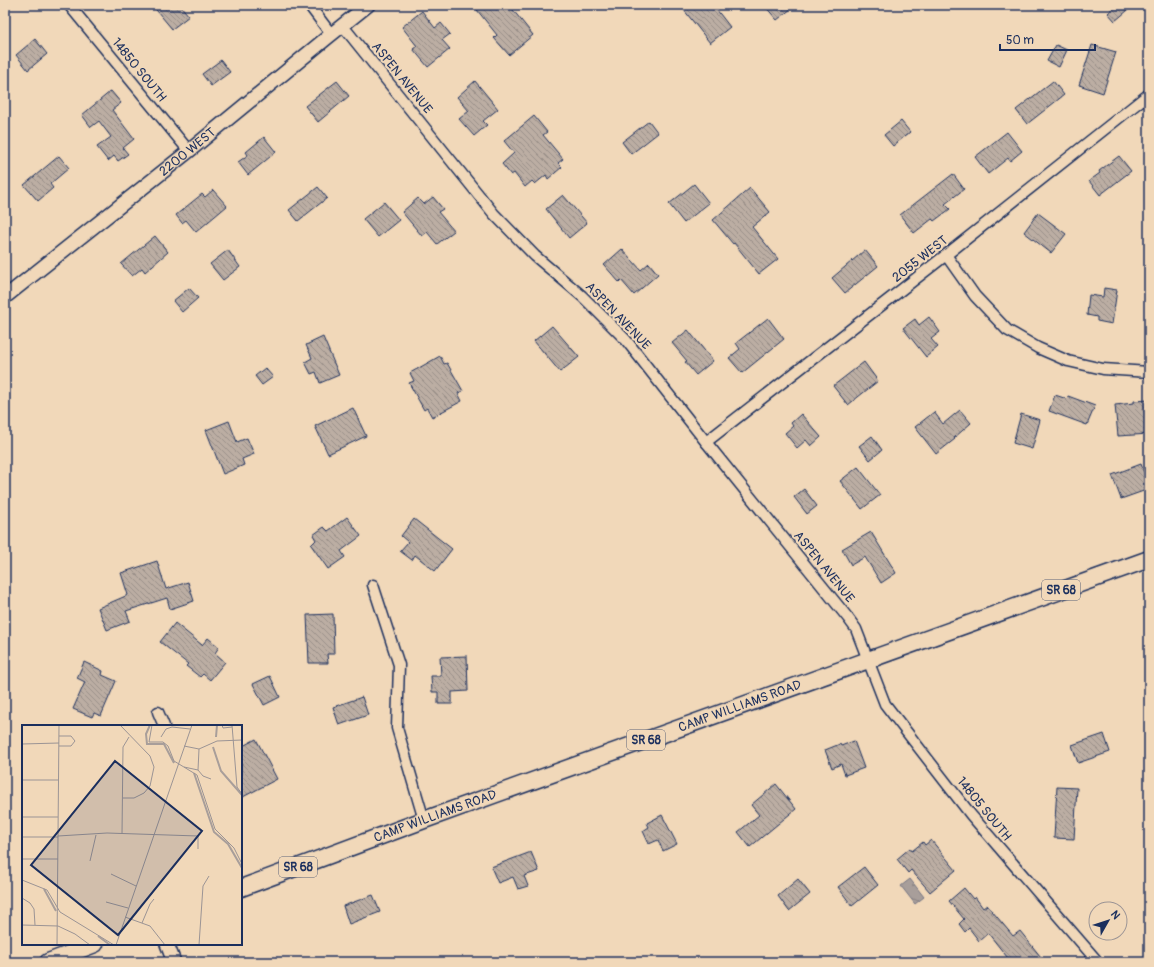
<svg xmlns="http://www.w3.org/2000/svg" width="1154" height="967" font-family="Pangolin,sans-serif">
<defs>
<pattern id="water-ripples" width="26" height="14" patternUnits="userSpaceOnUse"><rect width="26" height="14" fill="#a89e9a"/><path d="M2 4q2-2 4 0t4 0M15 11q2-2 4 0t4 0" fill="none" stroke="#888181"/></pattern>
<pattern id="building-back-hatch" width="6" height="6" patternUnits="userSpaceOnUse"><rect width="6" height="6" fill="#bcaea3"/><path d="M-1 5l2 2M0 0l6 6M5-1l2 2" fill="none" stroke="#988e88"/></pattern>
</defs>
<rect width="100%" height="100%" fill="#f1d8b9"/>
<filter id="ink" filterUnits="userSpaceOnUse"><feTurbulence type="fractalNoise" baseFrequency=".025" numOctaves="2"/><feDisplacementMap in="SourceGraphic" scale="8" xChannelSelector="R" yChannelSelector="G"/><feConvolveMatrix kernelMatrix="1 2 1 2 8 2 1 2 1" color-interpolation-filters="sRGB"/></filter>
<g filter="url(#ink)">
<path fill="url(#water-ripples)" stroke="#707282" d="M910 879 924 897 915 904 901 886Z"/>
<g fill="url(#building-back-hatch)" stroke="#1b2f5e">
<path d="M152 5H180L189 16 172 29Z"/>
<path d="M473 5H509L533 35 509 55 494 38 497 35Z"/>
<path d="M680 5H713L730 27 710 43Z"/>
<path d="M764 5H796L777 20Z"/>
<path d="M1117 5H1134L1115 21 1108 13Z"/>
<path d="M422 11 435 28 441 23 450 34 442 40 450 49 428 67 413 49 417 46 402 27Z"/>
<path d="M35 39 47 54 28 70 16 55Z"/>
<path d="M1056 45 1067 50 1059 67 1047 61Z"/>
<path d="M1092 45 1116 52 1103 93 1079 85Z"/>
<path d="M221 60 230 72 211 86 202 74Z"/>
<path d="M337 81 349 96 318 122 305 106Z"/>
<path d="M475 81 498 109 483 121 487 125 474 136 459 119 469 111 457 97Z"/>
<path d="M1053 81 1064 95 1027 124 1016 110Z"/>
<path d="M111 91 121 103 112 110 134 139 123 148 128 154 118 161 114 156 108 161 97 147 111 137 99 121 91 127 82 115Z"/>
<path d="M534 116 547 132 543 135 563 159 558 163 562 167 548 179 546 175 535 184 532 181 525 187 514 173 511 175 502 164 514 153 504 141Z"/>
<path d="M649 121 658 133 631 154 622 142Z"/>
<path d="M901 121 910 132 893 146 884 135Z"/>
<path d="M1007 132 1022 151 1010 161 1008 158 988 174 975 157Z"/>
<path d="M264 137 276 152 248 175 238 162 248 155 246 152Z"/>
<path d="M59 156 69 168 50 184 53 188 38 201 24 185Z"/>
<path d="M1119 156 1131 171 1100 195 1089 181 1100 173 1099 171Z"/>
<path d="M953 174 964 189 945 204 950 209 934 221 932 219 914 233 900 215Z"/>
<path d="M694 184 709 203 684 223 669 204Z"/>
<path d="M318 187 327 198 298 221 289 210Z"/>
<path d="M750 188 770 212 752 227 778 259 759 274 734 243 733 244 713 220Z"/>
<path d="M213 190 227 206 196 232 186 220 182 223 176 215 202 194 205 197Z"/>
<path d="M563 195 587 223 569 238 546 209Z"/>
<path d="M433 197 443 209 438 212 454 231 437 244 427 232 422 236 402 212 418 198 424 204Z"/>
<path d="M384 202 399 220 378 237 363 219Z"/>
<path d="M1038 213 1066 234 1051 253 1024 232Z"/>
<path d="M155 236 168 252 145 272 142 268 132 276 121 264Z"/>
<path d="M622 249 641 270 649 263 658 274 634 295 621 280 619 282 604 265Z"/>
<path d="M228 250 240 267 223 280 210 264Z"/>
<path d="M865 250 878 266 845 293 832 278Z"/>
<path d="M189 288 198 298 182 312 173 301Z"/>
<path d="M1104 288 1117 290 1112 324 1097 321V317L1087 315 1089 295 1103 297Z"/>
<path d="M929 317 940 332 931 339 938 347 926 357 903 328 915 319 919 325Z"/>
<path d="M768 318 784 339 742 373 729 358 740 349 736 343Z"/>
<path d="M552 326 579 357 560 372 534 341Z"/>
<path d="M688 330 713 361 696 375 685 362 687 361 672 343Z"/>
<path d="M323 337 339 375 320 383 316 372 311 374 305 362 312 358 306 345Z"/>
<path d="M440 356 444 364 447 363 463 391 458 393 462 401 432 417 427 408 424 410 409 383 414 381 410 373Z"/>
<path d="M864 362 878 381 848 405 833 386Z"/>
<path d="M265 368 273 377 262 385 255 376Z"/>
<path d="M1055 395 1067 399 1068 396 1095 406 1087 425 1049 411Z"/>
<path d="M1149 400V434L1118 436 1115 405 1134 403V401Z"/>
<path d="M353 408 366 436 328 454 315 426Z"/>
<path d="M960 410 971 423 954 438 955 439 936 454 915 427 934 412 943 424Z"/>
<path d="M801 414 821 437 811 446 806 440 797 448 785 433 793 426 791 423Z"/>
<path d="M1021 414 1040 420 1032 449 1013 443Z"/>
<path d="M229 421 237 442 247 438 254 454 242 459 244 465 223 474 206 430Z"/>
<path d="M872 436 882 450 870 460 859 446Z"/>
<path d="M1141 464 1149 485V489L1121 499 1112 475Z"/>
<path d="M858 467 880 495 862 509 840 481Z"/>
<path d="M804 489 817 506 807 514 794 497Z"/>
<path d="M347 517 361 536 341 551 345 557 328 569 311 545 316 540 313 535 324 527 328 531Z"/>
<path d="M414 519 452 549 435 571 415 555 412 560 400 551 408 542 401 536Z"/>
<path d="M871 532 896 573 881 583 865 557 851 565 842 549Z"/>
<path d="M157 561 166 589 188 582 194 601 170 609 167 598 126 611 130 621 107 630 98 608 128 595 121 573Z"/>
<path d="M333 614 334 654H327L328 663H309L307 615Z"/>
<path d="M175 623 202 645 208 638 219 647 215 653 225 662 210 680 203 674 200 677 186 666 188 664 160 642Z"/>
<path d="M467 656 468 691 452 692V704H438V692H432L431 676H441L440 657Z"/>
<path d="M84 662 103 671 102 675 116 681 101 716 94 713 92 717 73 709 85 682 77 678Z"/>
<path d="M270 676 280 697 264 705 253 684Z"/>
<path d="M362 697 368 715 339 725 333 707Z"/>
<path d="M1104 734 1110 752 1078 763 1072 745Z"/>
<path d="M256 739 277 779 241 798V747Z"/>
<path d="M854 741 864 768 845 775 841 764 832 768 825 750 840 744 841 746Z"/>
<path d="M776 784 796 809 750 847 738 832 759 815 751 805Z"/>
<path d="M1057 787 1077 788 1074 839 1054 838Z"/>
<path d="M662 815 677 844 663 851 658 840 649 844 643 831 649 827 647 823Z"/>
<path d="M931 840 956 870 930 892 911 870 908 873 897 859 910 848 912 851 923 842 925 845Z"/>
<path d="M531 852 539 871 524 876 528 886 518 889 513 877 498 883 491 867Z"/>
<path d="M864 867 878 885 852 906 838 887Z"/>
<path d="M798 879 810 894 789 911 778 896Z"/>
<path d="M964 888 973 899 975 897 983 908 987 905 1013 936 1020 931 1045 962H1011L988 933 979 941 969 928 965 932 959 924 964 919 949 901Z"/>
<path d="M373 895 380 912 349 924 343 906Z"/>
</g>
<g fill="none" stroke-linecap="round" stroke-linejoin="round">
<defs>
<g id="minor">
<path d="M69 5 189 151"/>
<path d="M309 5 331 34"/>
<path d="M343 26 494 214 535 256 582 296 626 340 706 442 848 618 856 629 885 704 971 815 1098 962"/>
<path d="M946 255 975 296 1007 330 1038 348 1068 361 1103 369 1149 372"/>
<path d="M706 442 946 255 1149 94"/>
<path d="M373 585 399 665 397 728 424 820"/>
<path d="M158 712 164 726"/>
</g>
<g id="tertiary">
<path id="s1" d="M5 297 189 151 328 37 368 5"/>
<path d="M167 944 174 962"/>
</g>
<g id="primary">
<path id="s2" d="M241 888 424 820 1149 559"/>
<path d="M48 962 95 944"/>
</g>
</defs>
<use href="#minor" stroke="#1b2f5e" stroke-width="13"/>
<use href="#tertiary" stroke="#1b2f5e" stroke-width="16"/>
<use href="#primary" stroke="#1b2f5e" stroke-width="19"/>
<use href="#minor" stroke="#f1d8b9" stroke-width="10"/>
<use href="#tertiary" stroke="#f1d8b9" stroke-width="13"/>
<use href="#primary" stroke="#f1d8b9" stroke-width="16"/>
</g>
</g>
<g text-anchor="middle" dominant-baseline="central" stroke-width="4" stroke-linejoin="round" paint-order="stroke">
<g fill="#f1d8b9" stroke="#5b6279" stroke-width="1">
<rect x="1042" y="580" width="38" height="20" rx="3"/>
<rect x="627" y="730" width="38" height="20" rx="3"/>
<rect x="279" y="857" width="38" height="20" rx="3"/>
</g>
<g font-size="12" font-weight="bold" fill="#1b2f5e">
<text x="1061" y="590">SR 68</text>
<text x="646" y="740">SR 68</text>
<text x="298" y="867">SR 68</text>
</g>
<g font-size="13" fill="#1b2f5e" stroke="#f1d8b9">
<text transform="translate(139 70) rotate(51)">14850 SOUTH</text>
<text transform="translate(402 78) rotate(51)">ASPEN AVENUE</text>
<text stroke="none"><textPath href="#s1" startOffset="233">2200 WEST</textPath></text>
<text transform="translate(920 259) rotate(-38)">2055 WEST</text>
<text transform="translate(618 316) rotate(46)">ASPEN AVENUE</text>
<text transform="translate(824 567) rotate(51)">ASPEN AVENUE</text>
<text stroke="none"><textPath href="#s2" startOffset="531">CAMP WILLIAMS ROAD</textPath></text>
<text transform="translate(984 809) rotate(51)">14805 SOUTH</text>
<text stroke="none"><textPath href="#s2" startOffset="207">CAMP WILLIAMS ROAD</textPath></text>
</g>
</g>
<g transform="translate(22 725)">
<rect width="220" height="220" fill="#f1d8b9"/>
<path fill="none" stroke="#a89e9a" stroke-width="2" d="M128 0 124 9 125 19H142L152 38M194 12 195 0M191 22 199 46 220 70M172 48 192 107 206 119 220 143M22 164 34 186M76 211 88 220"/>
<path fill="none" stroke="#9b9495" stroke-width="1" d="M98 0 128 31 132 42 128 61 122 68 112 73H101M130 0 127 17H141L146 21 152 36 175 50 193 104 212 123 220 139M200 0 201 3 210 2M210 0 215 62 220 69M139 12 144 4 150 2 168 4M0 19 37 18M37 21H49L53 16 49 11H37M162 21 177 24 195 16 220 15M162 42 176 45 181 51 189 54M176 45 177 24M0 55H37M0 92H36M100 109 101 22 107 12M36 111 85 108 176 111V124M0 112H36M0 134H36M68 136 74 110M89 149 114 161M0 155 25 165 38 187 92 220M0 173 8 178 12 184 13 200M84 177 106 183M103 192 128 201 143 220M120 198 128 179 132 174M0 200 36 201 53 209 68 220M35 220 37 0M94 220 170 0M177 220 181 161 187 151"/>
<path fill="#1b2f5e" fill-opacity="0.15" stroke="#1b2f5e" stroke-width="2" d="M93 36 180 106 96 210 9 140Z"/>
<rect width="220" height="220" fill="none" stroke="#1b2f5e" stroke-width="2"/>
</g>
<rect width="1154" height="967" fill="none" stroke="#f1d8b9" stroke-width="20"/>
<rect x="10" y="10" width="1134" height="947" fill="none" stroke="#1b2f5e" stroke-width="1.5" filter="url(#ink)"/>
<g transform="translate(1108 921) rotate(51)"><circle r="19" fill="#f1d8b9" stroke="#9b9495"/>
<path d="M0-3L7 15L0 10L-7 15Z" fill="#1b2f5e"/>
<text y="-6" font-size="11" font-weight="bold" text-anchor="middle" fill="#1b2f5e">N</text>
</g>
<path d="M1000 44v6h95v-6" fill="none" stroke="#1b2f5e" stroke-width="2"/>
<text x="1006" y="44" font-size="12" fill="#1b2f5e" stroke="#f1d8b9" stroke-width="3" paint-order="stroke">50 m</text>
</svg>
